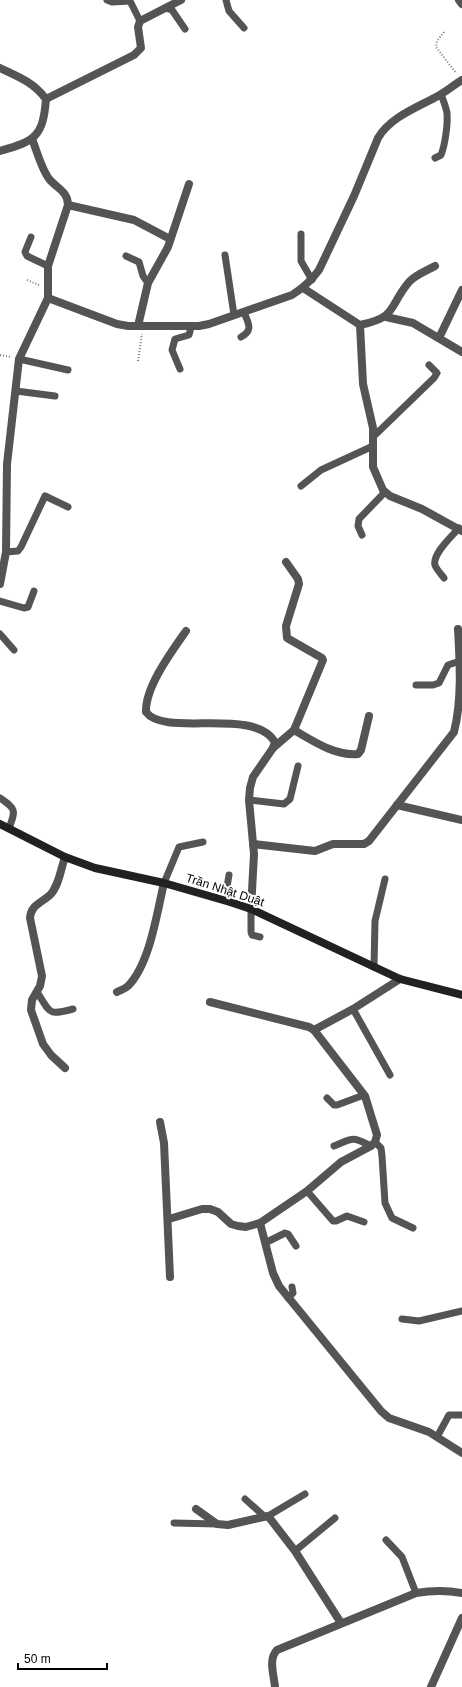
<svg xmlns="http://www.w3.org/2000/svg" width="462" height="1687" font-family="Helvetica,sans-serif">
<rect width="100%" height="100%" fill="#fff"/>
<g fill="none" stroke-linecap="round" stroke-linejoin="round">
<g stroke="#767676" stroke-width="2" stroke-dasharray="1 2" stroke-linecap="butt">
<path d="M444 32 437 41 436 47 456 73"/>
<path d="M27 280 39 285"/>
<path d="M0 355 11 357"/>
<path d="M138 361 142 334"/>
</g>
<g stroke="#545454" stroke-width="7">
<path d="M107 0 112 2 130 1 140 21"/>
<path d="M226 0 229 11 244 28"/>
<path d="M165 8 172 10 185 29"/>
<path d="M435 158 441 155C445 145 448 124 447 113 446 107 443 100 441 94"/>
<path d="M301 234V261L312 280"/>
<path d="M31 237 25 252 27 256 48 266"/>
<path d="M225 255 234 315"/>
<path d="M126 256 139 262 143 276 148 283"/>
<path d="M241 337C254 330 248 323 244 312"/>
<path d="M19 359 68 370"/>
<path d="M180 369 172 350 175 339 189 335 191 327"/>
<path d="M16 391 55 396"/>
<path d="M374 436 434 378 437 373 429 365"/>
<path d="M301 486 321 470 373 446"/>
<path d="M362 535 358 526 359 519 385 492"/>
<path d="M6 552 18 551 21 547 45 496 68 507"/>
<path d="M444 578C441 574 436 569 435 565 432 554 452 536 459 528"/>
<path d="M0 601 24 608 28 607 34 591"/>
<path d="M0 634 14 650"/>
<path d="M416 685H433L439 683 448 665 460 661"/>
<path d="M0 798C16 809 16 810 9 828"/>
<path d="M249 800 284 804 290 799 298 766"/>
<path d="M229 875 227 887 230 902"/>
<path d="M164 883 179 847 203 842"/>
<path d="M251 909V932L252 935 260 937"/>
<path d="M374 967 375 921 385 879"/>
<path d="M37 992C51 1013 47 1016 73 1009"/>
<path d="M353 1009 390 1075"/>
<path d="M327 1098 334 1105H337L364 1095"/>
<path d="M375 1142 381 1148 382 1156 385 1203 392 1218 413 1228"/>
<path d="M334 1146C353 1138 352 1136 371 1146"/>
<path d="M307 1191 333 1221H336L347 1216 364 1222"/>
<path d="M265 1243 285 1233 288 1234 296 1246"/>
<path d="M288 1298 293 1293 292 1287"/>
<path d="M402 1319 419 1321 462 1311"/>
<path d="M437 1437 449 1415H462"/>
<path d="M245 1499 264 1516"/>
<path d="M268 1516 305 1494"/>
<path d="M174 1523 217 1524"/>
<path d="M386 1540 402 1557 416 1593"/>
<path d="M295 1551 335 1518"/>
</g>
<g stroke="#545454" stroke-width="8">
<path d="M459 0 462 4"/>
<path d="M0 68C19 77 33 82 46 99 43 137 35 141 0 151"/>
<path d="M46 99 134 55 141 48 138 27 140 21 181 0"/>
<path d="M68 205 134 220 170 239"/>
<path d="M303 288 360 325C398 317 388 307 409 282 415 275 426 271 435 266"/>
<path d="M48 298 117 324 128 326H199L209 324 292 295C303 288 311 281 319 270L354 196 378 138C390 117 418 107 438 96 447 91 454 85 462 80"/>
<path d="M386 317 413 323 462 352"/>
<path d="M360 325 363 384 373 428V467L383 490 390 496 422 509 462 531"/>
<path d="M138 326 148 283 168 247 189 184"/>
<path d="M439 338 462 290"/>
<path d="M0 584 6 552 7 464 19 359 48 298V266L68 205C68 192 58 189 50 180 42 171 37 151 32 139"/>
<path d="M186 631C172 651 145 687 146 712 165 738 253 706 275 742L273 748"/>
<path d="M294 730C313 741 335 756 358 754L361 750 369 716"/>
<path d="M397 805 462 820"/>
<path d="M253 844 315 851 333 844H364L369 841 454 732C462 701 460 663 458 629"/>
<path d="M251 909 254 854 249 800 250 788 253 777 273 748 294 730 323 660 322 658 287 638 286 626 299 584 298 579 286 562"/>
<path d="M117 992C121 990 125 989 128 986 150 964 157 912 164 883"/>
<path d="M314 1030 353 1009 400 979"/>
<path d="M65 1068 51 1055 43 1044 31 1010 32 1000 40 986 42 976 30 918C31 905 41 903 50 895 59 886 61 868 65 857"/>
<path d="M160 1122 164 1143 170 1277"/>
<path d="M169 1219 202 1209H210L218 1212 231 1224 238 1226 246 1227 260 1223 307 1191 341 1162 371 1146 375 1142 377 1135 365 1096 314 1030 309 1027 210 1002"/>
<path d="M260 1223 273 1273 279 1286 381 1411 389 1418 429 1432 462 1453"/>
<path d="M196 1509 217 1524 228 1525 268 1516 295 1551 341 1623"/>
<path d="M275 1687C274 1675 268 1659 277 1650L416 1593C433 1590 446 1590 462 1593"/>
<path d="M431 1687 462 1618"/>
</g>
<path stroke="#212121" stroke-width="8" d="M0 824 65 857 95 868 164 883 230 902 251 909 400 979 462 995"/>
</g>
<g text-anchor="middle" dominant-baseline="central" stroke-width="4" stroke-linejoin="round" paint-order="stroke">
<g font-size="12" fill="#000" stroke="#fff">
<text transform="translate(225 890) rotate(18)">Trần Nhật Duật</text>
</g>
</g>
<path d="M18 1663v6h89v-6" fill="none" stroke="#000000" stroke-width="2"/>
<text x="24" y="1663" font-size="12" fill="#000000" stroke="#ffffff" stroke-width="3" paint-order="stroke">50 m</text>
</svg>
